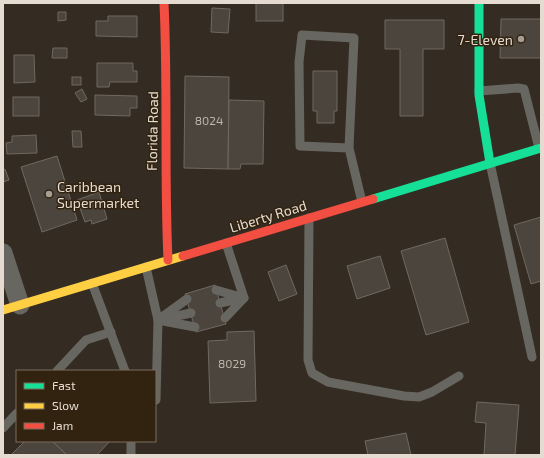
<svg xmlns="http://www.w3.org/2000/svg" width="544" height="458" font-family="'Exo 2',sans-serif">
<rect width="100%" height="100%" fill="#342c22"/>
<g fill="#4c453d" stroke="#706961">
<rect x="256" y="3" width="27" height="18"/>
<path d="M212 8 230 9 228 33 211 32Z"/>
<path d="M58 12H66V20L58 21Z"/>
<path d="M108 16H137V37L96 36V21H108Z"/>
<path d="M501 19H541V58H500Z"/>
<path d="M385 20H444V49H423V116H400V49H385Z"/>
<path d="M53 48H67V58H52Z"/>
<path d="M14 55H34L35 82 14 83Z"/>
<path d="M97 63H133V71H137V82H110L109 87H97Z"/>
<path d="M313 71H337V111H334V123H317V111H313Z"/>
<path d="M185 76 229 77 228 169 184 168Z"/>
<rect x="72" y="77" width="9" height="8"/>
<path d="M82 89 87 99 81 102 75 93Z"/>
<path d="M95 95 137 96V108H130V116L95 115Z"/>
<rect x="13" y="97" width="26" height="19"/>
<path d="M229 100 264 101 263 164H241L240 169H228Z"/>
<path d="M72 131H81L82 147H73Z"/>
<path d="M36 135 37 153 7 154 6 143 12 142V136Z"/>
<path d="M57 156 77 220 42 232 21 167Z"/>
<path d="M5 169 9 180 3 182V170Z"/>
<path d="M99 192 107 219 92 224 91 220 85 222 77 200Z"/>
<path d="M541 217V281L531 284 514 225Z"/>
<path d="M445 238 469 322 426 335 401 251Z"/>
<path d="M380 256 390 288 357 299 347 266Z"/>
<path d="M286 265 297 294 279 301 268 272Z"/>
<path d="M215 285 226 324 196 332 185 294Z"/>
<path d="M254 331 256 401 210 403 208 341 227 340V332Z"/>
<path d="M477 402 519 405 515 455H484L486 423 475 422Z"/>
<path d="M406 433 411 455H368L365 441Z"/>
<path d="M25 441H52L67 455H11Z"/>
<path d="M52 441H110L97 455H67Z"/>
</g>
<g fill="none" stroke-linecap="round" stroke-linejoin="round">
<g stroke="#676660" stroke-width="9">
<path d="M479 91 518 88 524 89 539 148"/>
<path d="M349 148 300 146 299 62 302 35 354 38 349 148 362 202"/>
<path d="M490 163 532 357"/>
<path d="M309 218 308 360 312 373 328 382 404 396 419 397 432 392 459 376"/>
<path d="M146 267 158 320 187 299"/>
<path d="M92 283 125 371"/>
<path d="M216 290 244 298 220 303"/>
<path d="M191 313 158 320 195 327"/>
<path d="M225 318 244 298 226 243"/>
<path d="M57 371 86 340 111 332"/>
<path d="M156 400 158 320"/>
<path d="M3 428 17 413"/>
<path d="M131 441V455"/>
</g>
<path stroke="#676660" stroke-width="19" d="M3 253 20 305"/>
<g stroke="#16e098" stroke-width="9">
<path d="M479 3V95L490 163"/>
<path d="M373 199 541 148"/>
</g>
<path stroke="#ffcf43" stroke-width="9" d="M3 310 183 256"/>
<g stroke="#f24e42" stroke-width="9">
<path d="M164 3C168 89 164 174 168 260"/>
<path d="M183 256 373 199"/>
</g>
</g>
<g fill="#a79e93" stroke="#322310" stroke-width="1.5">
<circle cx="521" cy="39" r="4"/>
<circle cx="49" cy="194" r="4"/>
</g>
<g text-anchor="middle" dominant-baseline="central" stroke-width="3" stroke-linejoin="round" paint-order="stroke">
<g font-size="12" fill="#bfb6ab">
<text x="209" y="120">8024</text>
<text x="232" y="363">8029</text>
</g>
<g font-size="14" fill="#e5dbd0" stroke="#322310" text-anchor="end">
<text x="513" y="39">7-Eleven</text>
<text x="57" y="186" text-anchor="start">Caribbean<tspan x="57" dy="16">Supermarket</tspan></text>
</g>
<g font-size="14" fill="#e5dbd0" stroke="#322310">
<text transform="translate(152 131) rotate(-89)">Florida Road</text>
<text transform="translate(268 216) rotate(-17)">Liberty Road</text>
</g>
</g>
<rect width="544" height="458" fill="none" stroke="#e5dbd0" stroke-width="8"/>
<rect x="16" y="370" width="140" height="72" fill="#322310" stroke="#7a6d5d"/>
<rect x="24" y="383" width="20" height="6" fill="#16e098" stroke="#7a6d5d"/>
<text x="52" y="390" font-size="12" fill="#e5dbd0">Fast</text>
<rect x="24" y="403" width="20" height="6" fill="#ffcf43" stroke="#7a6d5d"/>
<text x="52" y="410" font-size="12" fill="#e5dbd0">Slow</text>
<rect x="24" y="423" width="20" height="6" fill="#f24e42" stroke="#7a6d5d"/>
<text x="52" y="430" font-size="12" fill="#e5dbd0">Jam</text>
</svg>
